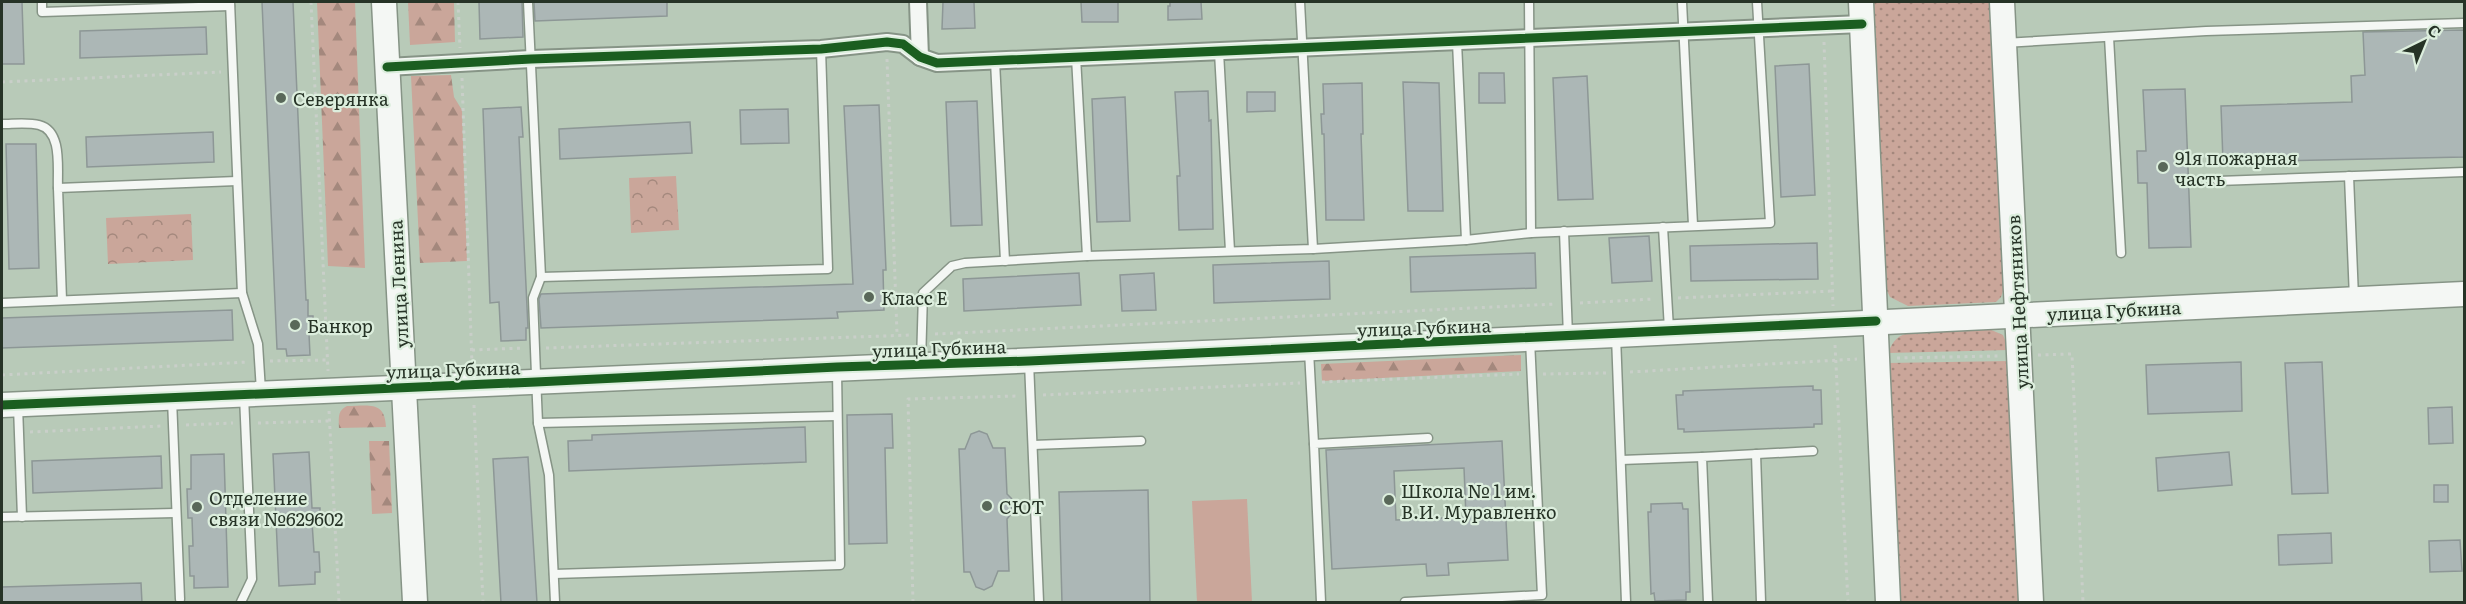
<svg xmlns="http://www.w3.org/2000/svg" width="2466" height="604" font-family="Literata,serif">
<defs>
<pattern id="grass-dots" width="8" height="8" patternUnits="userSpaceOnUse" patternTransform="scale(1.5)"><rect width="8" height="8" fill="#caa69a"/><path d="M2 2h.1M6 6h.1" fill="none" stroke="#a4887d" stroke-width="1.8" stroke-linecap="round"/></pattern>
<pattern id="forest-firs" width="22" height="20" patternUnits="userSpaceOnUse" patternTransform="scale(1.5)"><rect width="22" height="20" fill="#caa69a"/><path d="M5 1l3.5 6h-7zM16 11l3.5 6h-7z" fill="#a4887d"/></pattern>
<pattern id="park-crowns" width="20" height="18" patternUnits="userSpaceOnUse" patternTransform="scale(1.5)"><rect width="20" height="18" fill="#caa69a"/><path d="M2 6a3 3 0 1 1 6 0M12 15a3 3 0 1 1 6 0" fill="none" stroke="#a4887d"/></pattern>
</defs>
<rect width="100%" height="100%" fill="#b8cab8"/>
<g fill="url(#grass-dots)">
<path d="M1874 2H1989L2006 282 2001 297 1996 302 1908 306 1890 297 1887 291Z"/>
<path d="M1989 329 2003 335 2009 350 1888 353C1893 340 1898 335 1912 332Z"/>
<path d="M2009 361 2018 602H1901L1888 363Z"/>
</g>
<g fill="url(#forest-firs)">
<path d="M317 2H355L365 268 328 266Z"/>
<path d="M408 2H454L455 42 410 45Z"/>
<path d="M451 75 454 97 462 110 467 261 420 263 411 76Z"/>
<path d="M1521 355V371L1322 381 1321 364Z"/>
<path d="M347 406C368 406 385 400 386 427L339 428C339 418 337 411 347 406Z"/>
<path d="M369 441H389L392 513 372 514Z"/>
</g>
<g fill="url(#park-crowns)">
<path d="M676 176 679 230 631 233 629 178Z"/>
<path d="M191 214 193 260 108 264 106 218Z"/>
</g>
<path fill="#caa69a" d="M1247 499 1252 602H1197L1192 501Z"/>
<g fill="#acb7b6" stroke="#8d9796" stroke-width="1.5" fill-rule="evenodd">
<path d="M2 2H22L24 64H2Z"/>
<path d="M262 2H293L306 300H308V316H313L314 334H309L310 355 287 356 286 349H277Z"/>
<path d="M479 2H522L523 37 480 39Z"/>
<path d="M534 2H667V16L535 21Z"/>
<path d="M943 2H974L975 28 942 29Z"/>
<path d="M1081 2H1118V22H1082Z"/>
<path d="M1170 2H1201L1202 19 1168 20V6H1170Z"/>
<path d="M206 27 207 54 80 58V31Z"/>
<path d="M2464 30V157L2223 162 2221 106 2352 102 2351 76 2365 75 2363 32Z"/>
<path d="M1809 64 1815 195 1781 197 1775 66Z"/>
<path d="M1479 73H1504L1505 103H1479Z"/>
<path d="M1587 76 1593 199 1558 200 1553 78Z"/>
<path d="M1403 82 1439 83 1443 211H1408Z"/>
<path d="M1362 83 1363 134H1361L1364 220H1326L1324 134H1322L1321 114H1324L1323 84Z"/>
<path d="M2185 89 2191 247 2149 248 2147 183H2138L2137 151H2146L2143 90Z"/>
<path d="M1208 91 1209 121 1211 120 1213 229 1179 230 1177 176H1180L1175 92Z"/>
<path d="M1247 92H1275V111L1247 112Z"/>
<path d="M1125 97 1130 221 1097 222 1092 99Z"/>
<path d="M977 101 982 225 951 226 946 102Z"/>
<path d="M879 105 886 270H883L884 310 837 312 838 318 541 328 539 299 541 294 853 284 844 106Z"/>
<path d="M521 107 523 137H519L528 328H526V340L501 341 499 302 490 303 483 109Z"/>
<path d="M788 109 789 143 741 144 740 110Z"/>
<path d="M690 122 692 153 560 159 559 129Z"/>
<path d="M213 132 214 162 87 167 86 137Z"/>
<path d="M6 144H36L39 268 9 269Z"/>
<path d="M1649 236 1652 281 1612 283 1609 238Z"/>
<path d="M1817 243 1818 279 1691 281 1690 246Z"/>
<path d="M1535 253 1536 288 1411 292 1410 257Z"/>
<path d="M1329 261 1330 299 1214 303 1213 265Z"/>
<path d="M1079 273 1081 305 964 311 963 279Z"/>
<path d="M1154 273 1156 310 1122 311 1120 275Z"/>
<path d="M232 310 233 340 2 348V318Z"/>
<path d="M2241 362 2242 411 2148 414 2146 365Z"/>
<path d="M2322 362 2328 493 2292 494 2285 363Z"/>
<path d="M1813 386V390H1821L1822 424H1814V427L1684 432V429H1678L1676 395H1683V391Z"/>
<path d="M2452 407 2453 443 2429 444 2428 408Z"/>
<path d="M892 414 893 448H885L887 543 849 544 847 415Z"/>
<path d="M805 427 806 462 569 471 568 441 592 440V435Z"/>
<path d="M979 431 987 434 993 448H1005L1007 494 1012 499V513L1007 519 1009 571H998L992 586 984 590 976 587 970 572H964L959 449H965L971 434Z"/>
<path d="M1502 441 1508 560 1448 563 1449 575 1427 576 1426 564 1332 569 1326 450ZM1464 468 1466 517 1396 520 1394 471Z"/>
<path d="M309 452 312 508H320V522H312L314 552H319L320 572H315V584L279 586 273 454Z"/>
<path d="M2229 452 2232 485 2158 491 2156 458Z"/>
<path d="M224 454 228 587 194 588V576H190L189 546H193L192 518H188L187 489H191V455Z"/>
<path d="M161 456 162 488 33 493 32 461Z"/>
<path d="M528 457 537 603H501L493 459Z"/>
<rect x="2434" y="485" width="14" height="17"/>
<path d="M1148 490 1150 603H1062L1059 492Z"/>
<path d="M1682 503 1683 509H1688L1690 592H1686V600L1655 601 1654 593 1651 594 1648 512H1651V504Z"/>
<path d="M2331 533 2332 563 2279 565 2278 535Z"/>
<path d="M2460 540 2462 571 2430 572 2429 541Z"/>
<path d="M141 583 142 603H2V587Z"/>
</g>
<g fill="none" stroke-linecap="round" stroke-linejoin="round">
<defs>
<g id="lane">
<path d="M42 2V12L230 6"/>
<path d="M230 2 242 293 258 344 261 391"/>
<path d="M528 2 541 277 533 298 537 400 538 423 549 475 555 602"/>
<path d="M1300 2 1313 249"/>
<path d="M1529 2 1531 233"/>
<path d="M1682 2 1693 225"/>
<path d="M2109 37 2121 253"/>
<path d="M1457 42 1466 240"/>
<path d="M2004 43 2206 31 2464 23"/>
<path d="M1219 52 1230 251"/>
<path d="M1076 57 1087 256"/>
<path d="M995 61 1005 261"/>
<path d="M2 124C13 124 28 122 39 125 63 131 57 169 58 188"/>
<path d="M2349 176 2354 298"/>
<path d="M2218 181 2464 172"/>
<path d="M1663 227 1669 329"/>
<path d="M1564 231 1568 336"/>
<path d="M541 277 828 269 821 49"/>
<path d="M62 300 58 188 237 181"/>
<path d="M2 303 242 293"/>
<path d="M1616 336 1626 602"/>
<path d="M1309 351 1314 444"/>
<path d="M1029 362 1039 602"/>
<path d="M921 363 923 293 952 266 965 263 1087 256 1313 249 1466 240 1531 233 1770 223 1757 2"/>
<path d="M172 399 180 599"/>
<path d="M18 406 22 517"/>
<path d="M538 423 837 416"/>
<path d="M1033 445 1141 441"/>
<path d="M1756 454 1761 602"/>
<path d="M1621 460 1702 457"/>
<path d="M2 517 175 513"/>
<path d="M554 574 840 565 837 371"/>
<path d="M241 602 252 579 244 396"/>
<path d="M1321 602 1314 444 1428 438"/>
<path d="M1405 602 1542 595 1530 340"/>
<path d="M1708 602 1702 457 1813 451"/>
</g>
<g id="street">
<path d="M918 2 920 57"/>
<path d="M387 67 531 59 821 49 887 42 903 44 920 57 937 63 1862 24"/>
</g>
<g id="secondary">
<path d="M384 2 415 602"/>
<path d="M1861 2 1888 602"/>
<path d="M2002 2 2031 602"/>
<path d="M2 405 1616 335 2464 294"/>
</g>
</defs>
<use href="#lane" stroke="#869486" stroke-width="11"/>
<use href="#street" stroke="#869486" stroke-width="20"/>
<use href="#secondary" stroke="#869486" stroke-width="27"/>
<g stroke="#c9cfc9" stroke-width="3" stroke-dasharray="3 4.5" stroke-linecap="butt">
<path d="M311 2 328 371"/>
<path d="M458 2 460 48"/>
<path d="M1824 42 1833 306"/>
<path d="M887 59 897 334"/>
<path d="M462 78 472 365"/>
<path d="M2 82 221 72"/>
<path d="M1678 298 1833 291"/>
<path d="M1580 303 1654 299"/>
<path d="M935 334 1555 304"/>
<path d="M1835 345 1848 602"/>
<path d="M546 348 911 335"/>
<path d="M472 350 524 348"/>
<path d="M2038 355 2072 354 2083 602"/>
<path d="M1897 358 1998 356"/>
<path d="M270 361 327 360"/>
<path d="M1630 372 1857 359"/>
<path d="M1543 374 1606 373"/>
<path d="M2 375 248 362"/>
<path d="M1322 382 1519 374"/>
<path d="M1043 395 1300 383"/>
<path d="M474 405 483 602"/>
<path d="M329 411 339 602"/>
<path d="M258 423 329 421"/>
<path d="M186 425 233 423"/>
<path d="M30 432 162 426"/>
<path d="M913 602 908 399 1018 396"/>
</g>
<use href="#lane" stroke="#f4f7f4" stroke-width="8"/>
<use href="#street" stroke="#f4f7f4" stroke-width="16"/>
<use href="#secondary" stroke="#f4f7f4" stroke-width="24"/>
<defs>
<g id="cycleway">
<path d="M387 67 531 59 821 49 887 42 903 44 920 57 937 63 1862 24"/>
<path d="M2 405 536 382 837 367 1029 361 1876 321"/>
</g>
</defs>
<use href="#cycleway" stroke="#dceedd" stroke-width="13"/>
<use href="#cycleway" stroke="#1b5e20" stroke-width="9"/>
</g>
<g fill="#596859" stroke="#dceedd" stroke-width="2">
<circle cx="281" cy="98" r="6"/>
<circle cx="2163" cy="167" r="6"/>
<circle cx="869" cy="297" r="6"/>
<circle cx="295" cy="325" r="6"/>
<circle cx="1389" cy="500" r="6"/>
<circle cx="987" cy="506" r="6"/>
<circle cx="197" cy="507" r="6"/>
</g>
<g text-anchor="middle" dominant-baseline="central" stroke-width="4.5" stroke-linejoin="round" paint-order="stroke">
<g font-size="18" fill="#263326" stroke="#dceedd" text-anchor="start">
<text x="293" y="98">Северянка</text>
<text x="2175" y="157">91я пожарная<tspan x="2175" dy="21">часть</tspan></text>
<text x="881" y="297">Класс Е</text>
<text x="307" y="325">Банкор</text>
<text x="1401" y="490">Школа № 1 им.<tspan x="1401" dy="21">В.И. Муравленко</tspan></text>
<text x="209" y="497">Отделение<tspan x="209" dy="21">связи №629602</tspan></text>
<text x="999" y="506">СЮТ</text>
</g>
<g font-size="18" fill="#263326" stroke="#dceedd">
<text transform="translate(398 284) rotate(-93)">улица Ленина</text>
<text transform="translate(2017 302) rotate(-93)">улица Нефтяников</text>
<text transform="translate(2114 310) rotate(-3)">улица Губкина</text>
<text transform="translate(1424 327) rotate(-2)">улица Губкина</text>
<text transform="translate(939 348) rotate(-2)">улица Губкина</text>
<text transform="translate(453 369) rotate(-2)">улица Губкина</text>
</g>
</g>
<rect width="2466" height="604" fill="none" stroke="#263326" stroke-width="6"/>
<g transform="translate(2424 42) rotate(43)" stroke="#dceedd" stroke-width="4.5" paint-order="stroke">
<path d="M0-4.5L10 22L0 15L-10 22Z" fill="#263326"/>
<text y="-9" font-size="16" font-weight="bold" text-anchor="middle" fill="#263326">С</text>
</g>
</svg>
